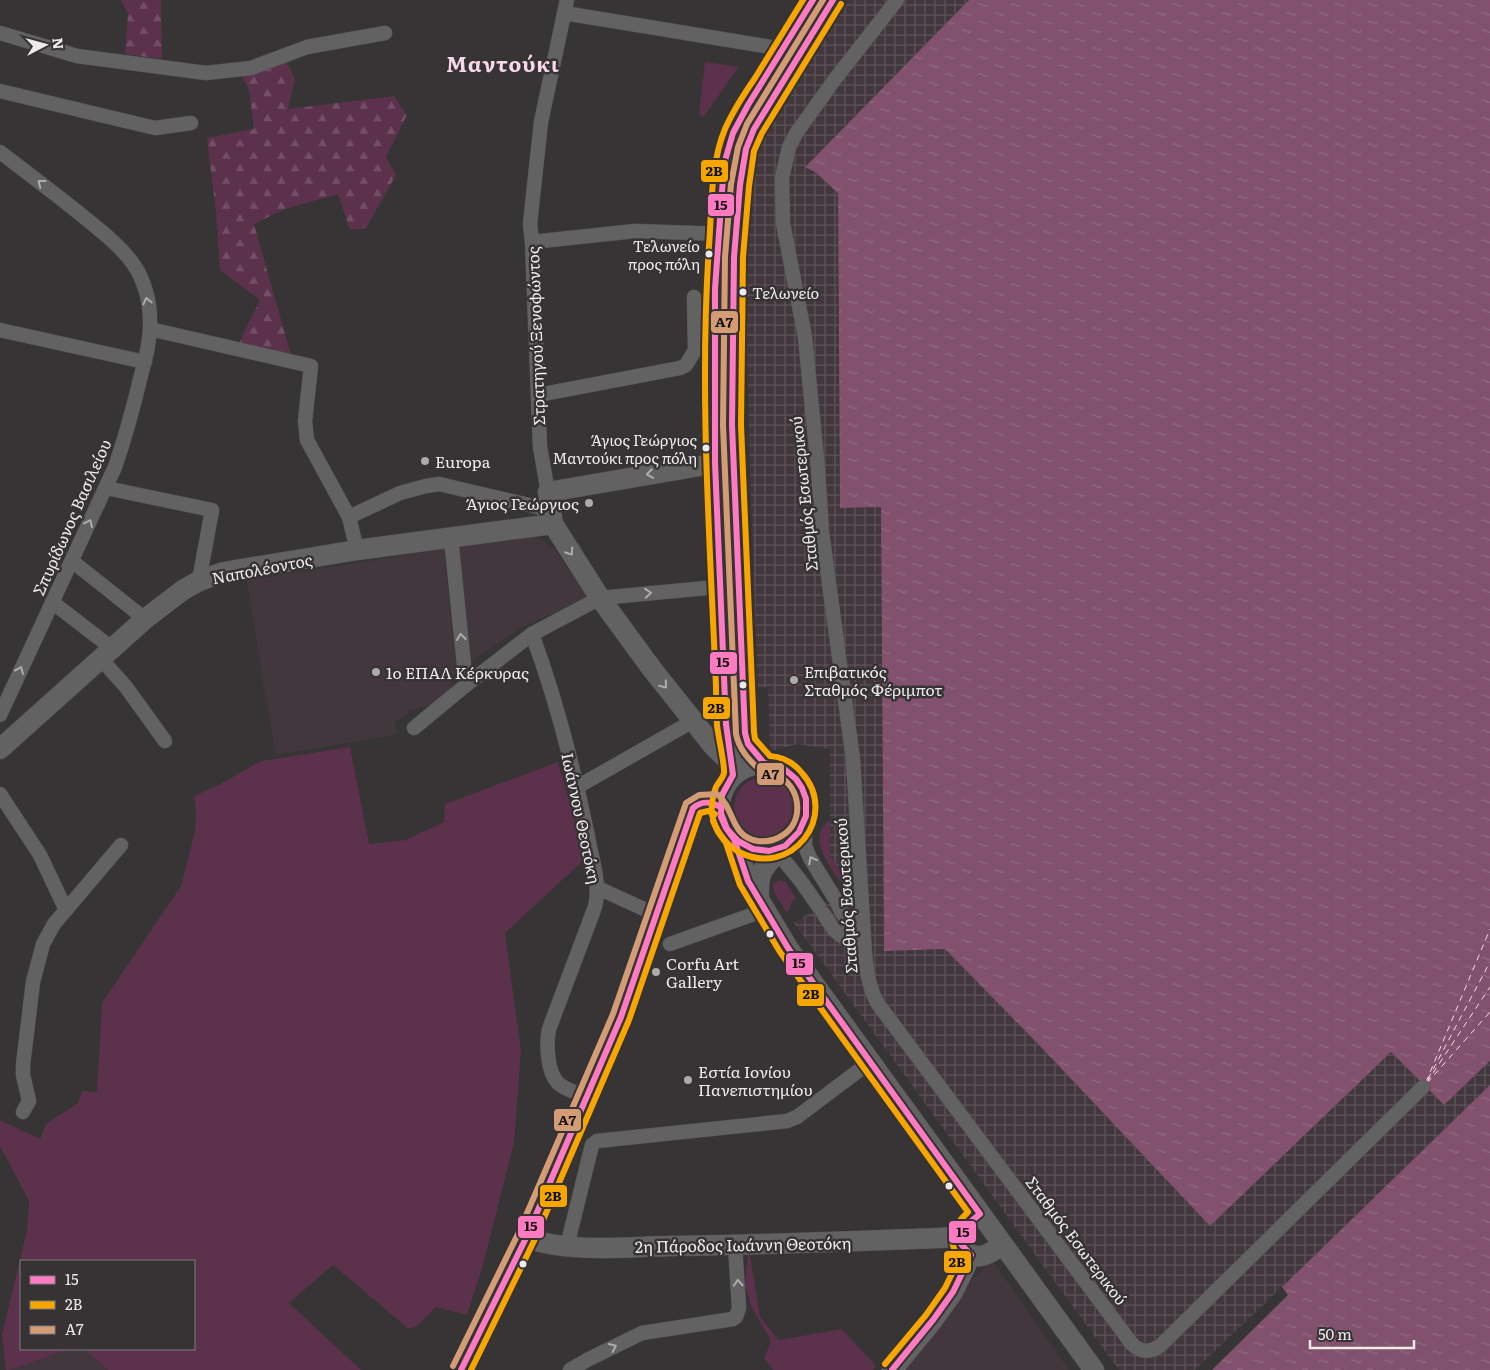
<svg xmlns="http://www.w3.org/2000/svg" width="1490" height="1370" font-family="Literata,serif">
<defs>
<pattern id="industrial-grid" width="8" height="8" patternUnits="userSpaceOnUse" patternTransform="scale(1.25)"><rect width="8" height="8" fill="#41373d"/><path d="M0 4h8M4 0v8" fill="none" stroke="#5d5459"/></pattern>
<pattern id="forest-firs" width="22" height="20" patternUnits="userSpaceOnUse" patternTransform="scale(1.25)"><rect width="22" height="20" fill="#5b314b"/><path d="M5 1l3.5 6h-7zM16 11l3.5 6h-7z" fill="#734f65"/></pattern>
<pattern id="water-ripples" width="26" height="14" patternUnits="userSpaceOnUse" patternTransform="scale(1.25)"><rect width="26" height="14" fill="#81516d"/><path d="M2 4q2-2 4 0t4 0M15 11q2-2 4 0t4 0" fill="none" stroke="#936a82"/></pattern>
</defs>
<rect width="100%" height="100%" fill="#363435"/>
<g fill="#41373d">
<path d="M532 536 544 541 555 550 588 598 521 628 473 660H470L456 544Z"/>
<path d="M444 549 457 675 450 676 452 688 432 705 408 710 409 714 399 718 400 720 395 721 397 733 390 736 276 755 264 689 247 580Z"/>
<path d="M992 1260 1069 1370H905L966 1285Z"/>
<path d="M70 1349H84L108 1370H10Z"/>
</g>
<path fill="url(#industrial-grid)" d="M848 0H969L805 166 815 172 838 193 840 508 881 507 884 950 945 949 1039 1045 1210 1226 1391 1052 1444 1105 1490 1061V1085L1282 1287 1195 1370H1119L794 923 848 887 830 855V749L797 744 770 751 768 687 758 688 750 470 745 240 757 153 760 146Z"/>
<g fill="#5b314b">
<path d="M705 62 735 66 738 68 705 115 702 117 699 113Z"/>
<path d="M350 747 369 844 406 840 444 822 445 804 558 762 586 858 505 933 521 1051 514 1143 483 1265 467 1315 436 1307 417 1326 409 1329 333 1265 289 1303 361 1370H108L84 1349H194V1261H21V1349H70L10 1370H6L2 1335 27 1230 29 1201 0 1146V1120L40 1139 46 1124 78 1103 82 1091 97 1092 102 1003 181 886 195 831 196 812 194 796 217 786 261 761Z"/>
<circle cx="764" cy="807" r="30"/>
<path d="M830 820V855L848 884 844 887C833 870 804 837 830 820Z"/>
<path d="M779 880 786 882 796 899 792 901 789 910 786 912 774 892 773 884Z"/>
<path d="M748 1254 750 1255 760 1317 779 1340 842 1329 876 1366 873 1370H773L764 1358 770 1344V1339L752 1308 745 1285Z"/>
</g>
<g fill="url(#forest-firs)">
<path d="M121 0H161L162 59 125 54 128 14Z"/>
<path d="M286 61 295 79 288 109 394 96 407 115 386 157 396 175 366 228 350 230 338 194 285 209 254 224 291 355 238 345 260 300 220 270 216 213 207 138 254 129 249 90 240 72Z"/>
</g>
<g fill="url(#water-ripples)">
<path d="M969 0H1490V1061L1444 1105 1391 1052 1210 1226 1039 1045 945 949 884 951 881 507 840 508 838 193 815 172 805 167Z"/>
<path d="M1490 1085V1370H1212L1288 1295 1282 1287Z"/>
</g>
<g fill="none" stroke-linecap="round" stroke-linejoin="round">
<g stroke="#fbd9eb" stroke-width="1" stroke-dasharray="6 5" stroke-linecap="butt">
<path d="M1428 1079 1490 962"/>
<path d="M1426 1082 1490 929"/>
<path d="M1427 1082 1490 987"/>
<path d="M1427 1083 1490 1012"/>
</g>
<defs>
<g id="street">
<path d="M897 0 835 79 797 132 789 147 782 178 783 223 805 337 818 469 822 532 853 759 865 954C867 973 869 988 878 1004L1132 1344C1140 1352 1149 1353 1160 1346L1423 1087"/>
<path d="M564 13 783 49"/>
<path d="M0 33 77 56 206 73 251 68 307 47 385 33"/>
<path d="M0 91 155 128 191 123"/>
<path d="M0 152C30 175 61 198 90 222 106 235 122 248 134 265 144 280 150 301 150 319 151 340 145 360 140 379 133 409 125 438 115 467L0 715"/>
<path d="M532 242 635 231 725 234"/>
<path d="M150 329 311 366 305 421 307 440 349 517"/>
<path d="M0 330 145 362"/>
<path d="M538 395 680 368 686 365 695 350 694 297"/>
<path d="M106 488 212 510 199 581"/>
<path d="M548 492 540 447 532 242 530 224 541 122 567 0"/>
<path d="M451 538 466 685"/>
<path d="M357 550 349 517 400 493 426 486 439 484 550 510"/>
<path d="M72 561 145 619"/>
<path d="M52 602 113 649"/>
<path d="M532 634C556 699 573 765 587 832 591 857 601 882 595 907L549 1029C546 1043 547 1072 558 1083 565 1090 578 1093 587 1097"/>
<path d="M101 659 126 687 165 741"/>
<path d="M414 728 466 685 532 634 600 598 728 586"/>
<path d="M577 787 693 721"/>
<path d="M0 794 40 855 66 910"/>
<path d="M805 819V846L810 858 834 897"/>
<path d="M778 853 800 880 819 907"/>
<path d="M598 888 657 915"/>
<path d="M837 903 862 949"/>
<path d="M823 913 834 930 865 954"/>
<path d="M670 944 765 910"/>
<path d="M23 1112 29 1101 23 1075V1065L33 982 43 944 54 924 121 845"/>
<path d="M567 1246 590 1153 592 1145 597 1141 787 1121 797 1117 870 1062"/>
<path d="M570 1370 587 1360 642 1333 733 1319 736 1317 739 1308 735 1245"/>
</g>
<g id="secondary">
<path d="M729 461 548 492 553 524 600 598 652 669 714 747 733 765"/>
<path d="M0 749 145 619 183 590 199 581 224 572 357 550 553 524"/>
<circle cx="763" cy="807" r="43"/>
<path d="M766 764 748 743 744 722 732 425 734 257 740 185 746 149 754 129 787 77 833 0"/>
<path d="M733 775 726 724 715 463V289L722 183 724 164 733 133 748 105 813 0"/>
<path d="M734 839 748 881 788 948 1094 1370"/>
<path d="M759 898C757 869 766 865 785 845"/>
<path d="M980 1214C974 1219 966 1224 963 1230 957 1243 967 1258 981 1256 989 1255 996 1249 1002 1245"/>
<path d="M526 1238C571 1253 622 1247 669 1246 766 1245 864 1241 961 1237"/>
<path d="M461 1370 526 1238 621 1017 654 925 693 808C702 800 710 800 720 807"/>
<path d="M892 1370 933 1320 953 1292 971 1255"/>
</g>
</defs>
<use href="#street" stroke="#535152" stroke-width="15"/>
<use href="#secondary" stroke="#535152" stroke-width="21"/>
<use href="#street" stroke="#636263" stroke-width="14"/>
<use href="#secondary" stroke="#636263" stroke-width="20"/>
<defs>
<g id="bus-1">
<path d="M813 0 748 105 733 133 724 164 715 289V463L726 724 733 775 722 795 721 813 727 829 738 841 753 849 769 851 785 846 799 832 806 816V799L802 788 796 779 783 768 764 763 748 744 745 733 732 425 734 257 740 185 746 149 754 129 833 0"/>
<path d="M721 817 726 828 734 839 748 881 788 948 980 1214C970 1222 959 1230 961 1244L971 1255 953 1292 933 1320 892 1370"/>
<path d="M461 1370 526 1238 621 1017 693 808C702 801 710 801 720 807"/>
</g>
<g id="bus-2">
<path d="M803 0C787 26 771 52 755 78 744 94 733 111 725 129 710 165 712 208 709 246 699 393 710 541 716 687 716 700 716 713 717 725 718 736 725 765 724 773 723 778 718 783 716 787 713 794 711 806 712 814 714 829 726 845 739 852 791 879 840 816 802 773 794 763 783 757 770 756L755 739 754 732 741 425 743 257 749 186 754 151 762 133 841 4"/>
<path d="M713 821 718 832 726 843 740 885 780 952 968 1212C954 1225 945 1242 960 1257L945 1288 926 1315 885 1364"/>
<path d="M471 1370 534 1241 629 1020 700 813 708 811 715 814"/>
</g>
<path id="bus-3" d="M453 1366 518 1234 613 1014 686 803 699 795 717 794C735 808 730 837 758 841 767 842 776 840 783 835 803 822 801 792 783 779 776 773 765 775 759 769 748 759 739 749 736 734L723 425 725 257 731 184 738 147 747 124 823 0"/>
</defs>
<use href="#bus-1" stroke="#373335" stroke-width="10"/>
<use href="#bus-2" stroke="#373335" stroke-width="10"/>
<use href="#bus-3" stroke="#373335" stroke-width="10"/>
<use href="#bus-1" stroke="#fe7ac1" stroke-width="6"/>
<use href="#bus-2" stroke="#f7a600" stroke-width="6"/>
<use href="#bus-3" stroke="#d39c74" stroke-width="6"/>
</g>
<defs><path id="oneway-chevron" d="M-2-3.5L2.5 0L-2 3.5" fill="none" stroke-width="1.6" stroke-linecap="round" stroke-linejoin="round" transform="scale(1.25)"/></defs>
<g stroke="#aeadae">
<use href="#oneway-chevron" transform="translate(41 183) rotate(-143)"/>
<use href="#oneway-chevron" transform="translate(147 301) rotate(-103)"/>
<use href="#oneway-chevron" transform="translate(650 474) rotate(170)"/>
<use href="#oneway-chevron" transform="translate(89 523) rotate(-65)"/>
<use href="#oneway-chevron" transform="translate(570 552) rotate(57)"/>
<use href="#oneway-chevron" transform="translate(648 593) rotate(-5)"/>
<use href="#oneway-chevron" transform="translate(461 637) rotate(-96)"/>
<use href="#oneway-chevron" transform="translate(20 670) rotate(-66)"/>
<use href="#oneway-chevron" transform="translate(664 685) rotate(51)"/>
<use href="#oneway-chevron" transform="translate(812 860) rotate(-118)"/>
<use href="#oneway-chevron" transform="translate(738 1283) rotate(-93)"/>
<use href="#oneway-chevron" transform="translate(613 1347) rotate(-25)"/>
</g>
<g fill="#eceaeb" stroke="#373335" stroke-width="2">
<circle cx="709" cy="254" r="4.5"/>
<circle cx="743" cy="292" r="4.5"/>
<circle cx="706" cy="448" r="4.5"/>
<circle cx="743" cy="685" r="4.5"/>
<circle cx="770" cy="934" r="4.5"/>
<circle cx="949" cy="1186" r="4.5"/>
<circle cx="523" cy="1264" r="4.5"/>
</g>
<g fill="#acaaab" stroke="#373335" stroke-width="2">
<circle cx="425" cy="461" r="5"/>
<circle cx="589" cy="503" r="5"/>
<circle cx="376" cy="672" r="5"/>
<circle cx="794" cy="680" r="5"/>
<circle cx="656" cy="972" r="5"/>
<circle cx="688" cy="1080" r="5"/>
</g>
<g text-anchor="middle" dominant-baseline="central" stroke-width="5" stroke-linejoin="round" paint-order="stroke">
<g font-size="15" fill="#eceaeb" stroke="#373335" text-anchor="end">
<text x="700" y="245">Τελωνείο<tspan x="700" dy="18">προς πόλη</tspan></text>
<text x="752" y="292" text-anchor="start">Τελωνείο</text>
<text x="697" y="439">Άγιος Γεώργιος<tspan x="697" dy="18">Μαντούκι προς πόλη</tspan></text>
</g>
<g font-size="16" fill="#eceaeb" stroke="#373335">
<text transform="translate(535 336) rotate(-92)">Στρατηγού Ξενοφώντος</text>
<text transform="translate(803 494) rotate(-96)">Σταθμός Εσωτερικού</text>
<text transform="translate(71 517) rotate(-66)">Σπυρίδωνος Βασιλείου</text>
<text transform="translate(262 568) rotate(-11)">Ναπολέοντος</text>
<text transform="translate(582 818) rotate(78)">Ιωάννου Θεοτόκη</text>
<text transform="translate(845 896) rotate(-94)">Σταθμός Εσωτερικού</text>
<text transform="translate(1077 1240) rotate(53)">Σταθμός Εσωτερικού</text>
<text transform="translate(743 1244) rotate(-1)">2η Πάροδος Ιωάννη Θεοτόκη</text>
</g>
<g font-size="16" fill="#eceaeb" stroke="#373335" text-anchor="start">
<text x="435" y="461">Europa</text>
<text x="579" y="503" text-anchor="end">Άγιος Γεώργιος</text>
<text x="804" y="671">Επιβατικός<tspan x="804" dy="18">Σταθμός Φέριμποτ</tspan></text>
<text x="386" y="672">1ο ΕΠΑΛ Κέρκυρας</text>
<text x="666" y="963">Corfu Art<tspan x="666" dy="18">Gallery</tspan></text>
<text x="698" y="1071">Εστία Ιονίου<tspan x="698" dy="18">Πανεπιστημίου</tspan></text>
</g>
<g font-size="21" font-weight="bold" letter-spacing="1" fill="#f6d8e8" stroke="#373335">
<text x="503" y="62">Μαντούκι</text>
</g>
</g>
<g stroke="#373335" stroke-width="2">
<rect x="700" y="159" width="29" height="24" rx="5" fill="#f7a600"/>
<rect x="707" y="193" width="28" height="24" rx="5" fill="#fe7ac1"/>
<rect x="710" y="310" width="29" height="24" rx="5" fill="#d39c74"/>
<rect x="709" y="651" width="29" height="24" rx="5" fill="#fe7ac1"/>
<rect x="702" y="696" width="29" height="24" rx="5" fill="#f7a600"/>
<rect x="756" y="762" width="29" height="24" rx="5" fill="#d39c74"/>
<rect x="785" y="952" width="29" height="24" rx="5" fill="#fe7ac1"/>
<rect x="796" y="983" width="29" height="24" rx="5" fill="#f7a600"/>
<rect x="553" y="1108" width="29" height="24" rx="5" fill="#d39c74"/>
<rect x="539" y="1184" width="29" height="24" rx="5" fill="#f7a600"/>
<rect x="517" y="1215" width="28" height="24" rx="5" fill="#fe7ac1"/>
<rect x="948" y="1220" width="29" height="24" rx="5" fill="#fe7ac1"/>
<rect x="943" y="1250" width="29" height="24" rx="5" fill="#f7a600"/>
</g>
<g font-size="14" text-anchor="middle" font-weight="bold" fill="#111">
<text x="714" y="176">2B</text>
<text x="721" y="210">15</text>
<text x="724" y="327">A7</text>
<text x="723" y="667">15</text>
<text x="716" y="713">2B</text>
<text x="770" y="779">A7</text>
<text x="799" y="968">15</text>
<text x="811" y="999">2B</text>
<text x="567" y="1125">A7</text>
<text x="553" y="1201">2B</text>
<text x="531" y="1231">15</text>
<text x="963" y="1237">15</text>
<text x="957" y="1267">2B</text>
</g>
<rect x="20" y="1260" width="175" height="90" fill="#373335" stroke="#7f7c7e"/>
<rect x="30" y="1276" width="25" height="8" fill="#fe7ac1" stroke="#7f7c7e"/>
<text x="65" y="1285" font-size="15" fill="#eceaeb">15</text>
<rect x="30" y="1301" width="25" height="8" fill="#f7a600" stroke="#7f7c7e"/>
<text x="65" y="1310" font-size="15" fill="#eceaeb">2B</text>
<rect x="30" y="1326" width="25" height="8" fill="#d39c74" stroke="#7f7c7e"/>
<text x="65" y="1335" font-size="15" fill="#eceaeb">A7</text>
<g transform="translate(45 45) rotate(84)" stroke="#373335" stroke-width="4" paint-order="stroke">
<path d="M0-4L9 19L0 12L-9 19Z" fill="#eceaeb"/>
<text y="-8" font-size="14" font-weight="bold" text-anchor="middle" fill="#eceaeb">N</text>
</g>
<path d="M1310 1340v8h104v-8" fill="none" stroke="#eceaeb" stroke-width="2.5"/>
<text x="1318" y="1340" font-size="15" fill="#eceaeb" stroke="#373335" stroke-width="4" paint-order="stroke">50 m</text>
</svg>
